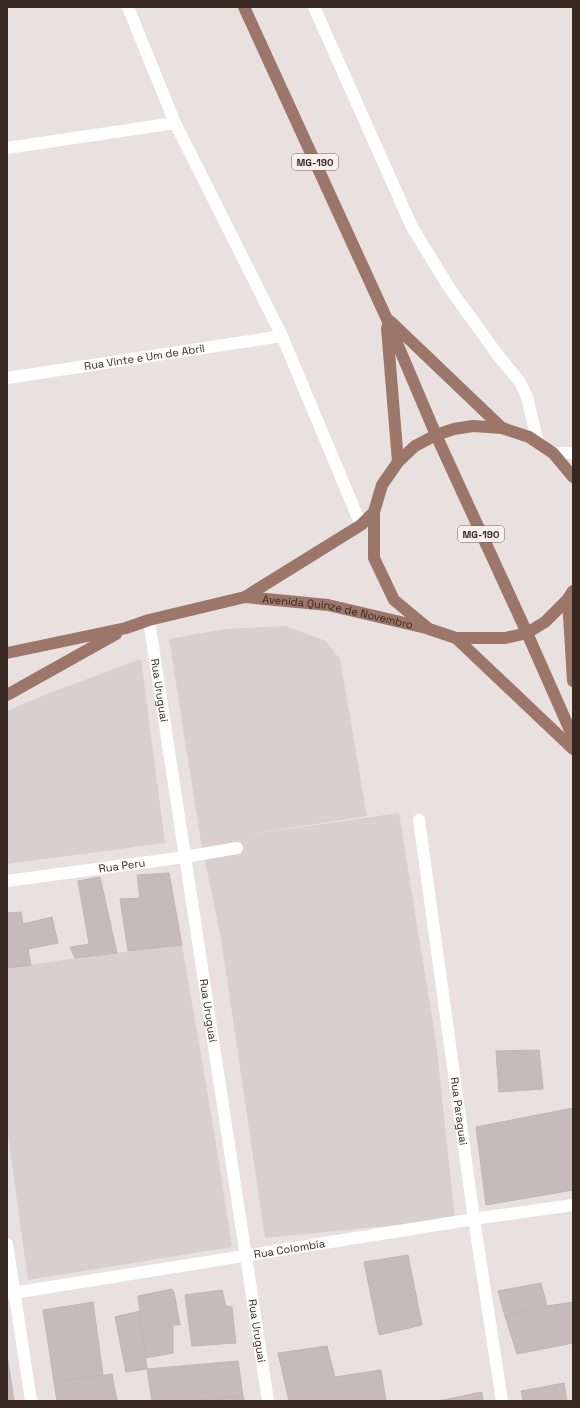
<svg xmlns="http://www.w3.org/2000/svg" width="580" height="1408" font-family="'Space Grotesk',sans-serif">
<rect width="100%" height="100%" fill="#e9e1e0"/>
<g fill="#d9cfce">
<path d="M285 626 326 641 340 659 367 816 245 835 399 813 436 1042 455 1219 265 1238 221 938 201 842 169 639 225 629Z"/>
<path d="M141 659 165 843 7 864V711L47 694Z"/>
<path d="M182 945 213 1125 232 1247 28 1280 7 1129V968L84 957Z"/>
</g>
<g fill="#c7baba" stroke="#c2b5b3">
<path d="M169 873 182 945 128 951 120 899 140 898 137 875Z"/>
<path d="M100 877 117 953 75 958 70 947 89 944 78 881Z"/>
<path d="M21 912 23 924 52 917 58 943 28 949 31 965 7 968V913Z"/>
<path d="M539 1050 543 1089 499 1092 496 1051Z"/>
<path d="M573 1108V1190L486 1205 476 1127Z"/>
<path d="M408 1255 422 1325 379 1335 364 1262Z"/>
<path d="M541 1283 547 1306 505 1316 498 1291Z"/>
<path d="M172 1289 174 1292 180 1325H173V1353L146 1358 138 1296Z"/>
<path d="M222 1290 226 1306 232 1307 236 1343 192 1346 185 1295Z"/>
<path d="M93 1302 103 1375 54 1382 43 1310Z"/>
<path d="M573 1302V1343L517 1354 505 1316 547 1306Z"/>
<path d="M140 1311 147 1369 126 1372 115 1317Z"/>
<path d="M327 1346 335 1377 381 1370 386 1401H289L278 1353Z"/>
<path d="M7 1354 13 1394 7 1395Z"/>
<path d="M238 1361 243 1396 195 1401H152L147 1369Z"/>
<path d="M112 1374 117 1401H57L54 1382Z"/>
<path d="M564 1383 567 1401H523L521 1391Z"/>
<path d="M482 1392 483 1401H438Z"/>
<path d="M13 1394 14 1401H7V1395Z"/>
<path d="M243 1396 244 1401H215V1399Z"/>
</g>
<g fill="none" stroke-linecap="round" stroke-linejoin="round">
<g stroke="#fff" stroke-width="12">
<path d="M128 7 175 123 282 336 361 525"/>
<path d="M314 7 412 227 450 289 500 358 520 382 527 397 538 443"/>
<path d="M7 148 175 123"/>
<path id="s1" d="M7 378 282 336"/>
<path d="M553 453H573"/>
<path id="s2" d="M149 620 268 1401"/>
<path id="s3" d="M419 820 474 1219 502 1401"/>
<path id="s4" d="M7 881 185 857 237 848"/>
<path d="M7 1244 31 1401"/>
<path id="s5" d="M7 1294 474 1219 573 1205"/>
</g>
<g stroke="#9b7669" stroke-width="12">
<path d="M244 7 386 317 436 435 527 633 573 737"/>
<path d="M390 321 502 428"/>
<path d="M387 328 398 462"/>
<path d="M573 477 553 453 529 437 502 428 473 426 454 429 436 435 415 446 398 462 382 485 374 512V558L394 600 429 629 456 638H505L527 633 545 622 568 599 573 591"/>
<path id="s6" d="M245 597 328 605 426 628"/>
<path d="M568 599 573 681"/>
<path d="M456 638 573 749"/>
<path d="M7 653 126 628 149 620 245 597 361 525 374 512"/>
<path d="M7 695 116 634"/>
</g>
</g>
<g text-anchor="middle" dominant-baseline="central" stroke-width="3" stroke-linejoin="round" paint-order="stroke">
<g fill="#f6f0f0" stroke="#716460" stroke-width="1">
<rect x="292" y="154" width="46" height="16" rx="3"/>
<rect x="458" y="526" width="46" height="16" rx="3"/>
</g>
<g font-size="10" font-weight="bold" fill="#382822">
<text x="315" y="162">MG-190</text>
<text x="481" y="534">MG-190</text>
</g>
<g font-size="11" fill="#382822" stroke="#f6f0f0">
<text stroke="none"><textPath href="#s1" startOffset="139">Rua Vinte e Um de Abril</textPath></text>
<text stroke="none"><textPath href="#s6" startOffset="94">Avenida Quinze de Novembro</textPath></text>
<text stroke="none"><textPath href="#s2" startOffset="71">Rua Uruguai</textPath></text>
<text stroke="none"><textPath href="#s4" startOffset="116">Rua Peru</textPath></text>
<text stroke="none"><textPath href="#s2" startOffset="395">Rua Uruguai</textPath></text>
<text stroke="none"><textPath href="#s3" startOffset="294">Rua Paraguai</textPath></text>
<text stroke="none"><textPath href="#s5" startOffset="286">Rua Colombia</textPath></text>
<text stroke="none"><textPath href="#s2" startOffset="719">Rua Uruguai</textPath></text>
</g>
</g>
<rect width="580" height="1408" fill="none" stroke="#382822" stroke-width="16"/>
</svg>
